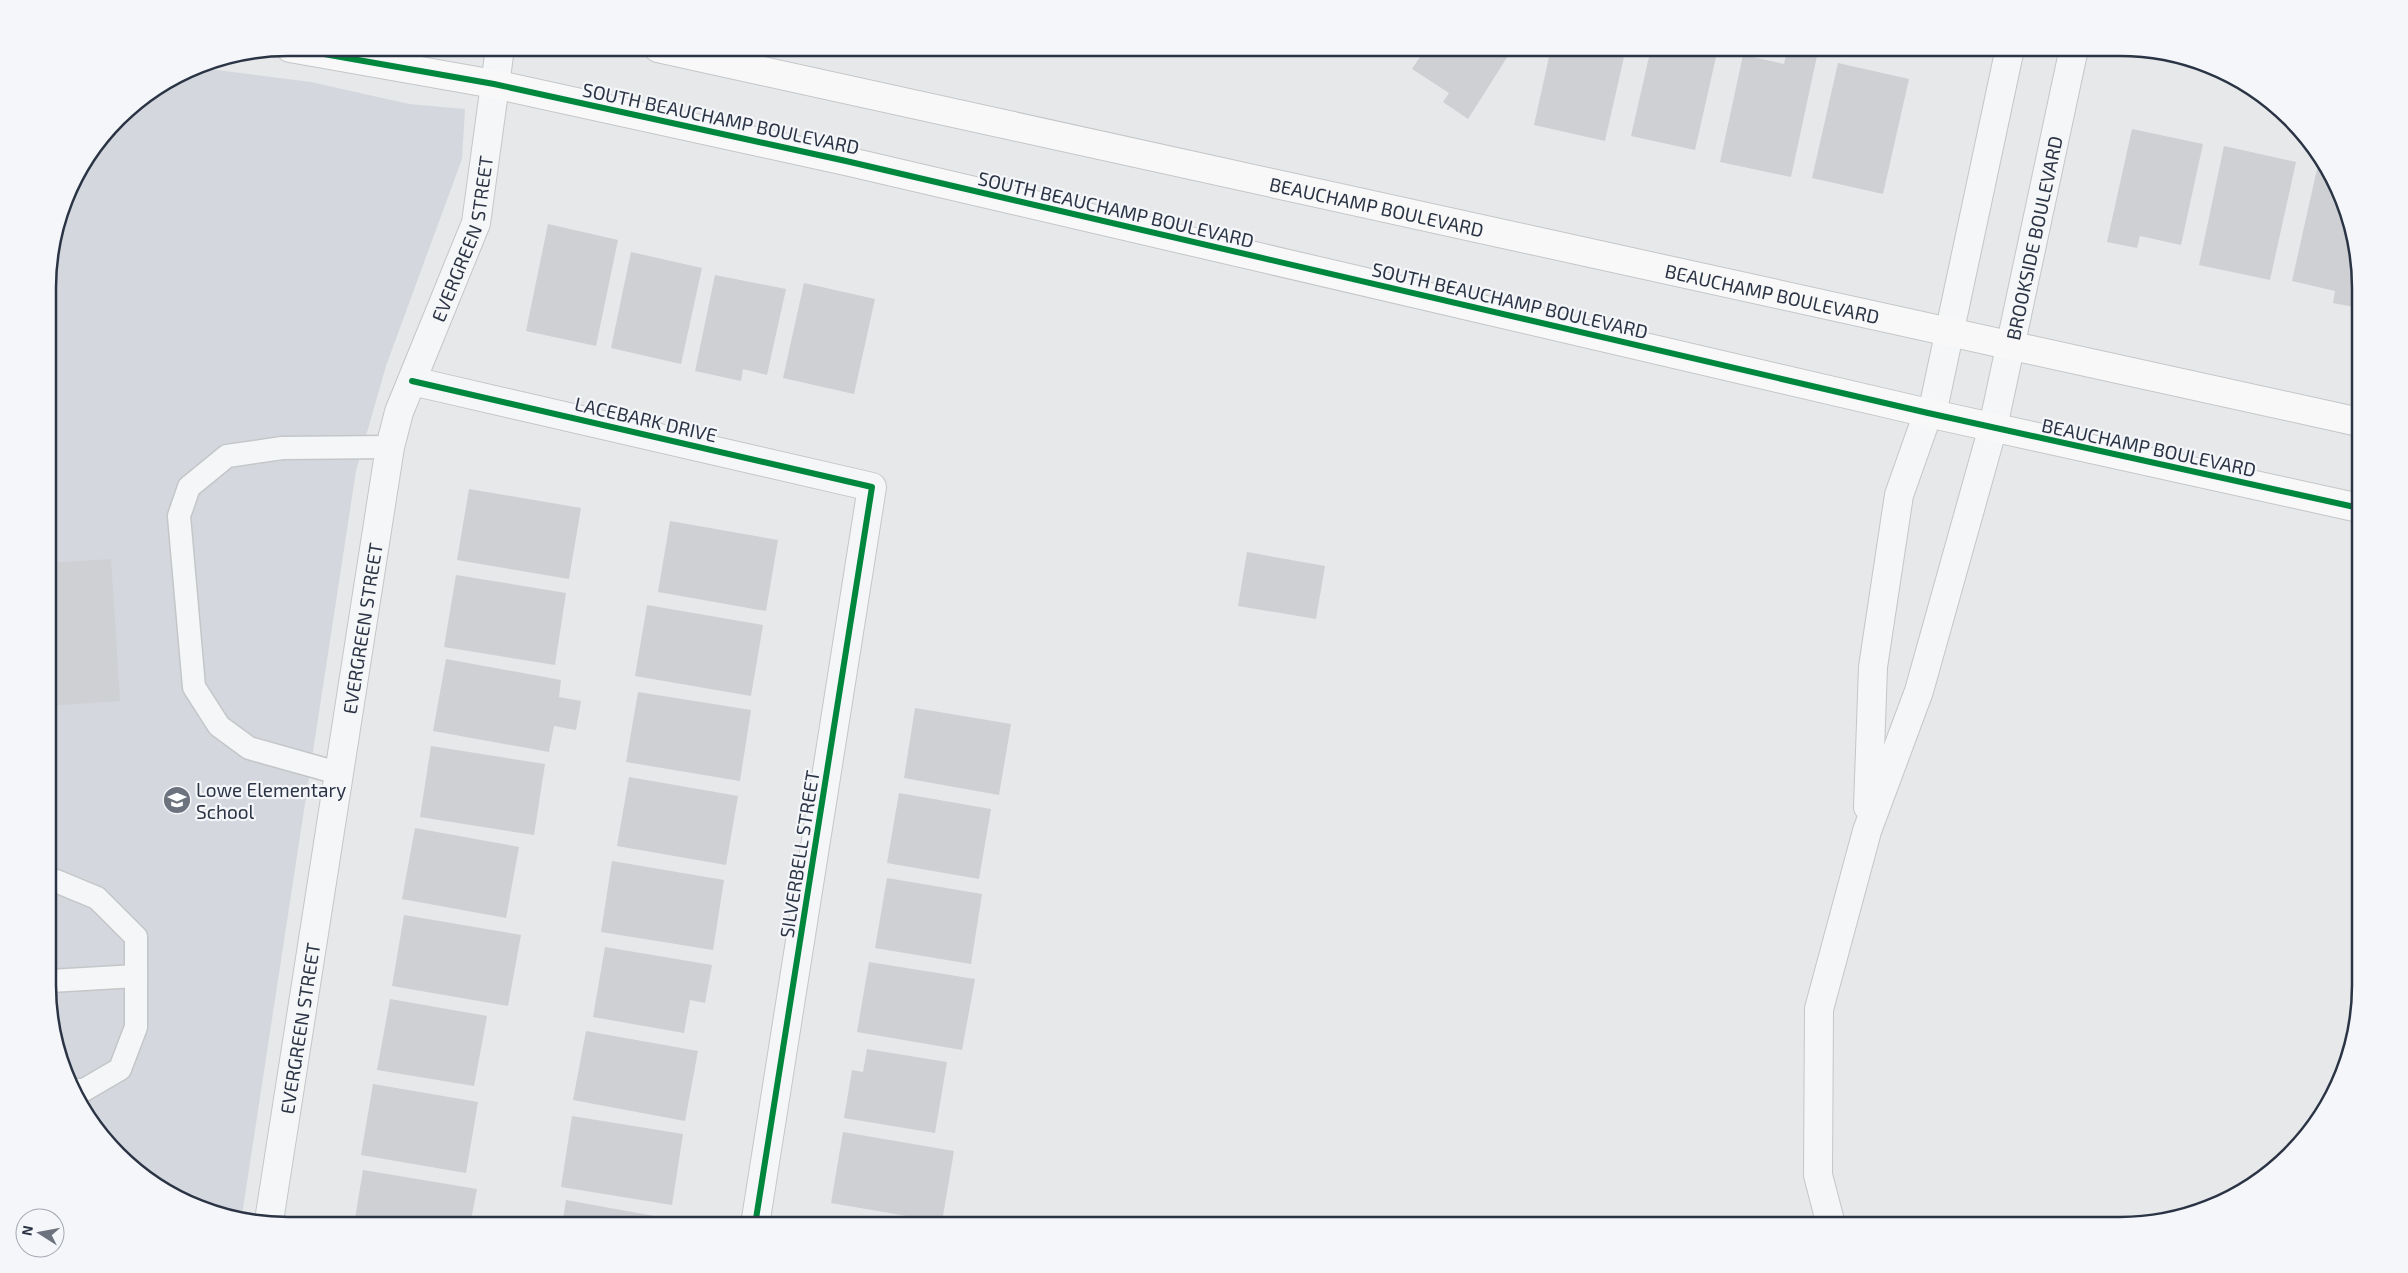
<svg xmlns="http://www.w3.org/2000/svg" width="2408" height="1273" font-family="'Exo 2',sans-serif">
<rect width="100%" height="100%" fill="#e6e8ea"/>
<path fill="#d4d7dd" d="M194 67 311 82 409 104 465 109 462 159 386 366 356 471 242 1215 182 1201 97 1131 66 1077 50 1016 48 272 72 182 129 107Z"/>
<g fill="#ced0d3">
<path d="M1426 48H1513L1468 119 1443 102 1449 93 1412 69Z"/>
<path d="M1551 48H1626L1605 141 1534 125Z"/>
<path d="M1651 48H1718L1695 150 1631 136Z"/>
<path d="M1787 50 1817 56 1791 177 1720 162 1743 55 1784 64Z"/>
<path d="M1838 63 1909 79 1883 194 1812 178Z"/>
<path d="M2132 129 2203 144 2181 245 2140 236 2137 248 2107 242Z"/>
<path d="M2224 146 2296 162 2270 280 2199 265Z"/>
<path d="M2317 169 2326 171 2358 257 2359 308 2333 303 2335 291 2292 281Z"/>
<path d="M548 224 618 240 596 346 526 331Z"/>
<path d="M631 252 702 268 681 364 611 348Z"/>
<path d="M715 275 786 289 767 375 743 369 741 381 695 371Z"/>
<path d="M804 283 875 299 854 394 783 378Z"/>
<path d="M469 489 581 508 569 579 457 560Z"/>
<path d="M670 521 778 540 766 611 658 592Z"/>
<path d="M1247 552 1325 566 1316 619 1238 606Z"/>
<path d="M111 559 120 701 49 706V563Z"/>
<path d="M456 575 566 593 555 665 444 647Z"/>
<path d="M647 605 763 625 751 696 635 676Z"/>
<path d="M446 659 561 680 559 697 581 701 576 730 554 726 549 752 433 731Z"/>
<path d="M638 692 751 710 740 781 626 762Z"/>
<path d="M915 708 1011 724 999 795 904 778Z"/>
<path d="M431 746 545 764 534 835 420 817Z"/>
<path d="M629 777 738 796 726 865 617 846Z"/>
<path d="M899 793 991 809 979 879 887 863Z"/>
<path d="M49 814 52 838 49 839Z"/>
<path d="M415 828 519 847 506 918 402 899Z"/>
<path d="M612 861 724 880 713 950 601 932Z"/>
<path d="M887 878 982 894 971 964 875 948Z"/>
<path d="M404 915 521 935 508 1006 392 986Z"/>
<path d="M605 947 712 965 705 1003 690 1000 684 1033 593 1017Z"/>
<path d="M869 962 975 979 962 1050 857 1032Z"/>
<path d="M390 999 487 1016 474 1086 377 1070Z"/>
<path d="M586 1031 698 1051 685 1121 573 1100Z"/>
<path d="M867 1049 947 1062 935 1133 844 1118 852 1070 863 1072Z"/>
<path d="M373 1084 478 1102 466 1173 361 1155Z"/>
<path d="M572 1116 683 1134 672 1205 561 1187Z"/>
<path d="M843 1132 954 1151 942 1222 831 1203Z"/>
<path d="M363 1170 477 1189 470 1225H354Z"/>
<path d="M566 1200 671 1219 670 1225H562Z"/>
<path d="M833 1218 871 1224V1225H831Z"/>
</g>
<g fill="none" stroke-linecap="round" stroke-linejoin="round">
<defs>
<g id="lane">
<path d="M338 773 249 748 219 726 194 687 179 516 189 487 227 456 282 448 390 447"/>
<path d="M49 881H56L97 898 136 937V1027L120 1069 84 1090H74"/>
<path d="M50 981 136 976"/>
</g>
<g id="street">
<path d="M412 381 872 487 755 1225"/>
<path d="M1932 414 2010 48"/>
<path d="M1868 807 1873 667 1899 495 1928 413"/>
<path id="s1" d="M269 1221 390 447 399 412 476 223 500 48"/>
<path id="s2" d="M1831 1225 1818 1175 1819 1009 1867 831 1919 691 1993 427 2074 48"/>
</g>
<g id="secondary">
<path d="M290 48 494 84 846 161 1928 413 2359 508"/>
<path id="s3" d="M658 48 2359 422"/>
</g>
</defs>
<use href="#lane" stroke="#c4c6c8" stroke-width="25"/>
<use href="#street" stroke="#c4c6c8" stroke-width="30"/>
<use href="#secondary" stroke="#c4c6c8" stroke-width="30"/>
<use href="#lane" stroke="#f5f6f7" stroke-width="22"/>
<use href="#street" stroke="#f5f6f7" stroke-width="28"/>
<use href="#secondary" stroke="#f8f8f8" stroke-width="28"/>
<defs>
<g id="cycleway">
<path d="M290 48 494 84 846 161 1928 413 2359 508"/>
<path d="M412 381 872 487 755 1225"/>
</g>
</defs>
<use href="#cycleway" stroke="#f4f6f9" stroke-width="9"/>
<use href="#cycleway" stroke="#00873e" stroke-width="6"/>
</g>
<defs>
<symbol id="school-disc" viewBox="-11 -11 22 22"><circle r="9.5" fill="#6c737f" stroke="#f4f6f9"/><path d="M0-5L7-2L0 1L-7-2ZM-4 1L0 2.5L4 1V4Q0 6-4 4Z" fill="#fff"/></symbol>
</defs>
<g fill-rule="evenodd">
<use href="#school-disc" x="161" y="784" width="32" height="32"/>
</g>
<g text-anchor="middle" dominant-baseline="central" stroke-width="4.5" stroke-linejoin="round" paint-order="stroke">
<g font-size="19" fill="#2b3445" stroke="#f4f6f9">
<text transform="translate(721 118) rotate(12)">SOUTH BEAUCHAMP BOULEVARD</text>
<text stroke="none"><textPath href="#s3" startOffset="736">BEAUCHAMP BOULEVARD</textPath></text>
<text transform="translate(1116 209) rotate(13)">SOUTH BEAUCHAMP BOULEVARD</text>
<text stroke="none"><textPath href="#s2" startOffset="1019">BROOKSIDE BOULEVARD</textPath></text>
<text stroke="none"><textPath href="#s1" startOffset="1005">EVERGREEN STREET</textPath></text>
<text stroke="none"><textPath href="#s3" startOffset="1141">BEAUCHAMP BOULEVARD</textPath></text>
<text transform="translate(1510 300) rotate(13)">SOUTH BEAUCHAMP BOULEVARD</text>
<text transform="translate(646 419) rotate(13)">LACEBARK DRIVE</text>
<text transform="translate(2149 447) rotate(12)">BEAUCHAMP BOULEVARD</text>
<text stroke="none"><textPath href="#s1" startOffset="600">EVERGREEN STREET</textPath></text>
<text transform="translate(799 854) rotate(-81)">SILVERBELL STREET</text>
<text stroke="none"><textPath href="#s1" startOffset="195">EVERGREEN STREET</textPath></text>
</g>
<g font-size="19" fill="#2b3445" stroke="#f4f6f9" text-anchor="start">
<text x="196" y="789">Lowe Elementary<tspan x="196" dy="22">School</tspan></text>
</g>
</g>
<path d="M0 0H2408V1273H0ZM288 56H2120A232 232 0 0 1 2352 288V985A232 232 0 0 1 2120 1217H288A232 232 0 0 1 56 985V288A232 232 0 0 1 288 56Z" fill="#f4f6f9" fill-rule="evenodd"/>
<path fill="none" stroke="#2b3445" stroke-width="2.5" d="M288 56H2120A232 232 0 0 1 2352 288V985A232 232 0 0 1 2120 1217H288A232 232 0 0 1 56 985V288A232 232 0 0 1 288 56Z"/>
<g transform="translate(40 1233) rotate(281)"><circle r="24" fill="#f4f6f9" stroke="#a4a8b1"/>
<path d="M0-4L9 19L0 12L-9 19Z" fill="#6c737f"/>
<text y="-8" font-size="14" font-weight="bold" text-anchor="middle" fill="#2b3445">N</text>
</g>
</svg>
